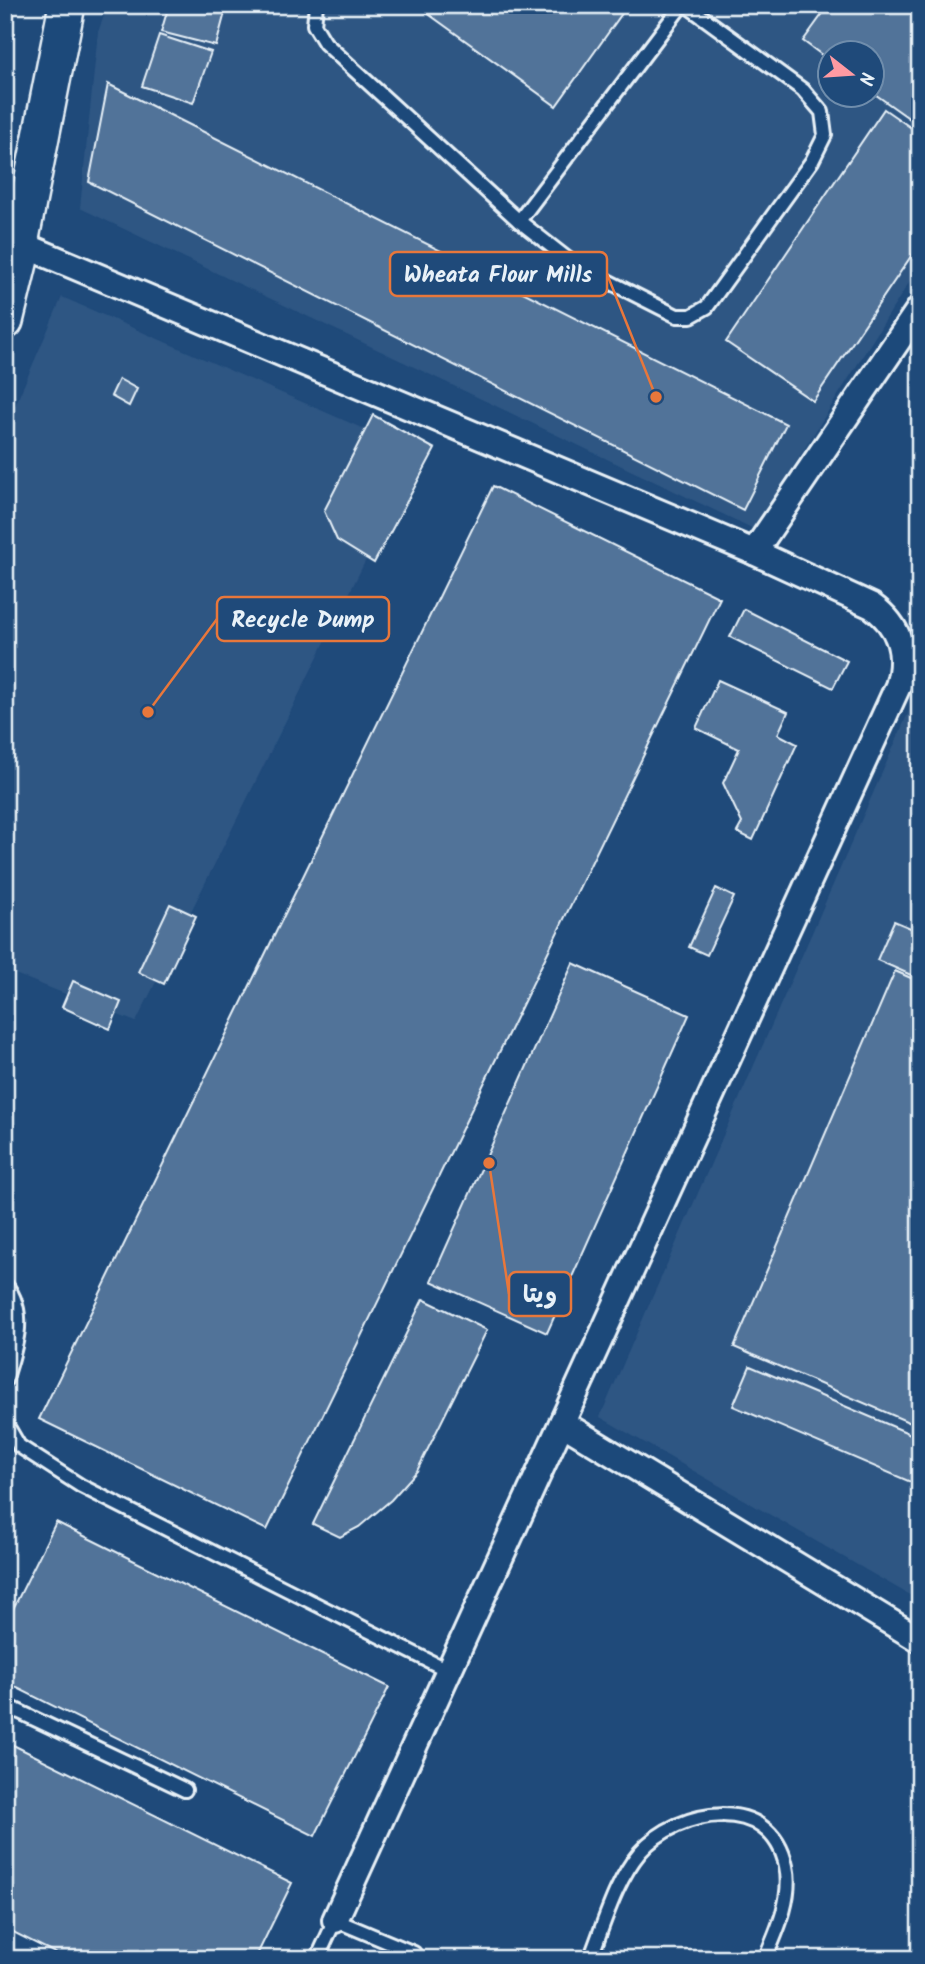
<svg xmlns="http://www.w3.org/2000/svg" width="925" height="1964" font-family="Kalam,'Playpen Sans Arabic',sans-serif">
<rect width="100%" height="100%" fill="#1f4a7a"/>
<filter id="ink" filterUnits="userSpaceOnUse"><feTurbulence type="fractalNoise" baseFrequency=".0143" numOctaves="2"/><feDisplacementMap in="SourceGraphic" scale="14" xChannelSelector="R" yChannelSelector="G"/><feConvolveMatrix kernelMatrix="1 2 1 2 8 2 1 2 1" color-interpolation-filters="sRGB"/></filter>
<g filter="url(#ink)">
<g fill="#2e5683" fill-rule="evenodd">
<path d="M108 5H920V265L754 529 80 208 98 32ZM830 52H872V94H830Z"/>
<path d="M62 297 419 453 136 1022 5 970V429Z"/>
<path d="M920 686V1601L600 1417Z"/>
</g>
<g fill="#517399" stroke="#e8f1f8" stroke-width="2">
<path d="M169 5H227L216 46 161 32Z"/>
<path d="M416 5H628L556 106Z"/>
<path d="M829 5H920V126L872 92V52H830V61L803 41Z"/>
<path d="M159 35 211 52 193 103 142 86Z"/>
<path d="M5 50 11 54 5 76Z"/>
<path d="M108 84 786 424 743 510 89 182Z"/>
<path d="M884 109 920 134V243L813 401 726 342Z"/>
<path d="M119 379 137 389 129 406 111 396Z"/>
<path d="M373 415 435 449 374 563 337 540 324 511Z"/>
<path d="M493 486 720 598 267 1530 39 1419Z"/>
<path d="M744 609 847 661 833 688 730 637Z"/>
<path d="M718 680 788 712 778 734 797 744 753 840 737 832 742 823 723 783 739 749 696 728Z"/>
<path d="M716 888 734 897 707 955 689 947Z"/>
<path d="M170 904 196 916 164 984 138 972Z"/>
<path d="M894 921 920 932V979L877 960Z"/>
<path d="M573 963 689 1015 547 1333 431 1281Z"/>
<path d="M895 971 920 982V1427L734 1347Z"/>
<path d="M73 981 121 1002 110 1029 62 1007Z"/>
<path d="M423 1299 487 1330 417 1471 391 1500 359 1527 340 1537 313 1524Z"/>
<path d="M750 1366 920 1438V1486L733 1406Z"/>
<path d="M56 1522 389 1687 315 1836 5 1682V1625Z"/>
<path d="M5 1741 292 1883 255 1959H67L5 1928Z"/>
</g>
<g fill="none" stroke-linecap="round" stroke-linejoin="round">
<defs>
<g id="lane">
<path d="M316 5 314 25 325 43 519 221 682 5"/>
<path d="M519 221 574 264 677 316H691L707 307 812 161 825 135 822 112 803 90 686 5"/>
<path d="M5 1284C29 1313 15 1349 5 1381"/>
<path d="M5 1422 19 1446 81 1486 449 1671"/>
<path d="M5 1705 185 1790"/>
<path d="M317 1959 335 1920 414 1953 417 1959"/>
<path d="M590 1959C604 1924 615 1882 640 1852 678 1808 771 1793 786 1866 793 1897 777 1931 765 1959"/>
</g>
<g id="street">
<path d="M9 239 754 552 872 606C900 626 908 653 898 686L335 1920"/>
<path d="M754 552 920 308"/>
<path d="M562 1423 920 1640"/>
</g>
<path id="secondary" d="M5 321 20 259V243L67 5"/>
</defs>
<use href="#lane" stroke="#e8f1f8" stroke-width="18"/>
<use href="#street" stroke="#e8f1f8" stroke-width="30"/>
<use href="#secondary" stroke="#e8f1f8" stroke-width="40"/>
<use href="#lane" stroke="#1f4a7a" stroke-width="12"/>
<use href="#street" stroke="#1f4a7a" stroke-width="24"/>
<use href="#secondary" stroke="#1f4a7a" stroke-width="35"/>
</g>
</g>
<path fill="none" stroke="#e8773b" stroke-width="2.5" d="M656 397L607 274M148 712L217 619M489 1163L509 1294"/>
<g fill="#e8773b" stroke="#1f4a7a" stroke-width="2.5">
<circle cx="656" cy="397" r="7"/>
<circle cx="148" cy="712" r="7"/>
<circle cx="489" cy="1163" r="7"/>
</g>
<g fill="#1f4a7a" stroke="#e8773b" stroke-width="2.5">
<rect x="390" y="252" width="217" height="44" rx="7"/>
<rect x="217" y="597" width="172" height="44" rx="7"/>
<rect x="509" y="1272" width="62" height="44" rx="7"/>
</g>
<g font-size="23" text-anchor="middle" font-weight="bold" fill="#e8f1f8">
<text x="498" y="282">Wheata Flour Mills</text>
<text x="303" y="627">Recycle Dump</text>
<text x="540" y="1302">ويتا</text>
</g>
<rect width="925" height="1964" fill="none" stroke="#1f4a7a" stroke-width="28"/>
<rect x="14" y="14" width="897" height="1936" fill="none" stroke="#e8f1f8" stroke-width="2.5" filter="url(#ink)"/>
<g transform="translate(851 74) rotate(107)"><circle r="33" fill="#1f4a7a" stroke="#6f8dac" stroke-width="2"/>
<path d="M0-5L12 26L0 18L-12 26Z" fill="#ff9aa2"/>
<text y="-10" font-size="19" font-weight="bold" text-anchor="middle" fill="#e8f1f8">N</text>
</g>
</svg>
